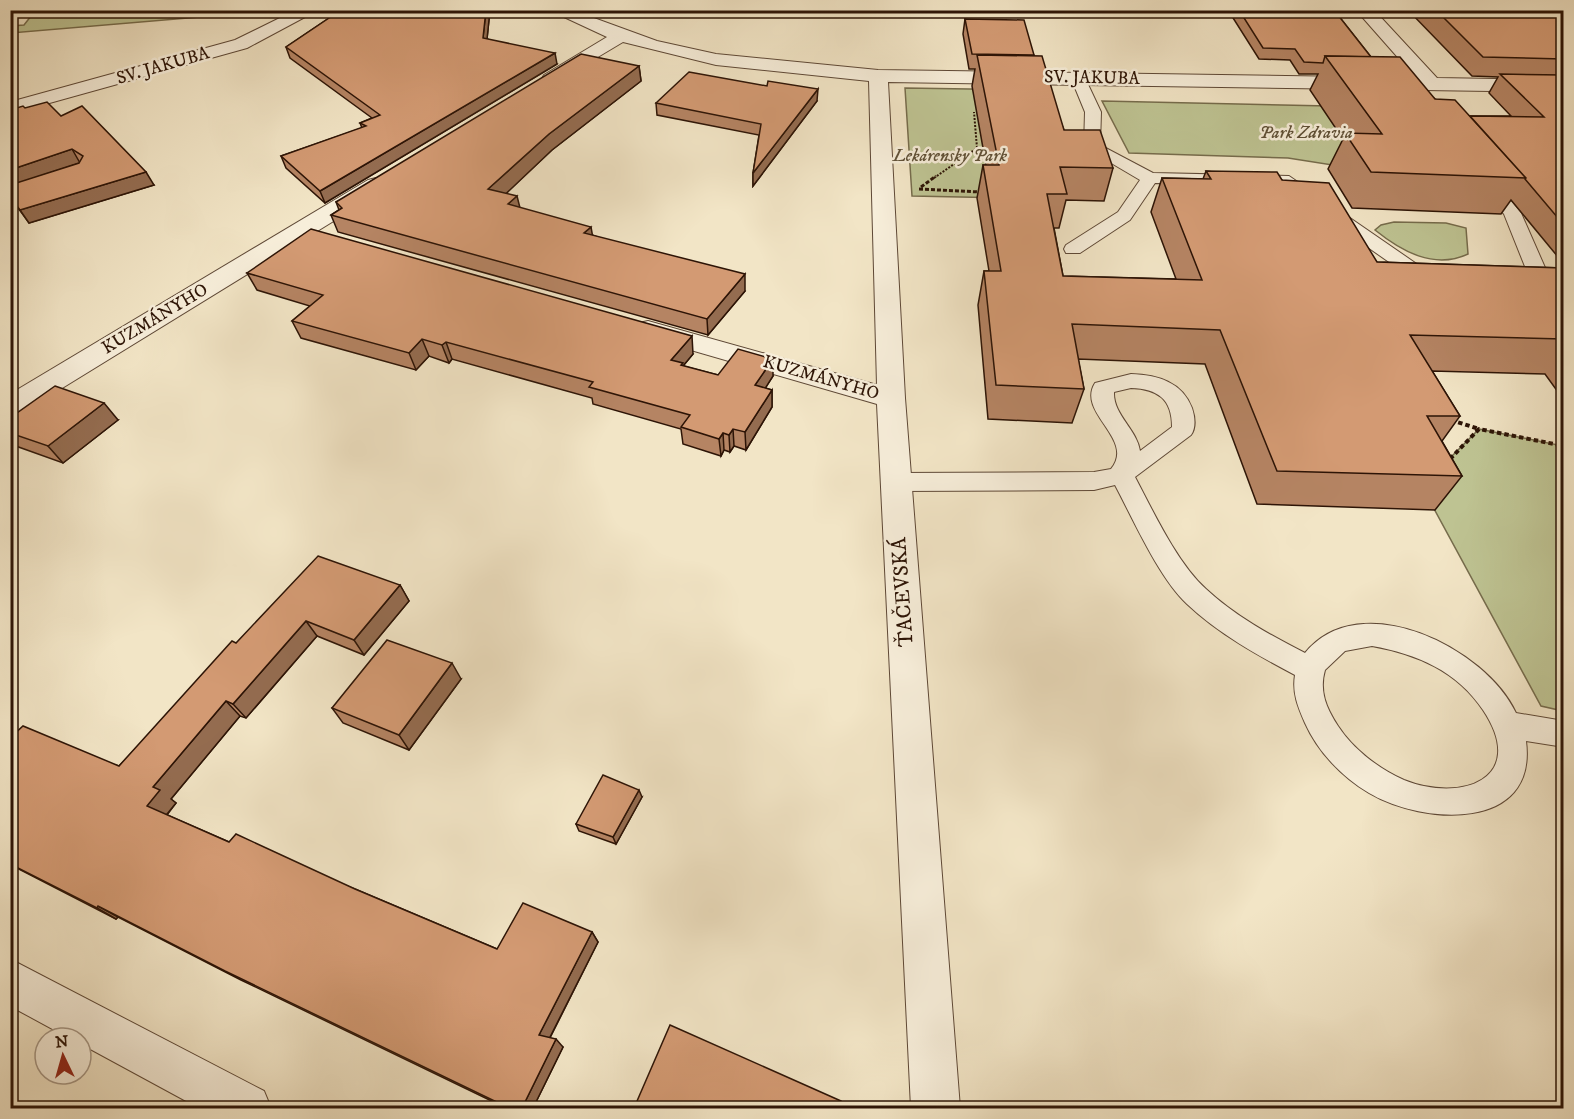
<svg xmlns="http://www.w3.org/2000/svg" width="1574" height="1119" font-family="'IM FELL DW Pica',serif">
<rect width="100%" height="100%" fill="#f2e5c6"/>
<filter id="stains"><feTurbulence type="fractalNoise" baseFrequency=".00333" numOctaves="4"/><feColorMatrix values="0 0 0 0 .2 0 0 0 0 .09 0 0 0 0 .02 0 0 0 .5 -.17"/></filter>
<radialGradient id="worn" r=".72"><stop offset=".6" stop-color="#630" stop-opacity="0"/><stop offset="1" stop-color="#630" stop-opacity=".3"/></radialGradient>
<g fill="#bec392" stroke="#766c4c" stroke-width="1.5">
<path d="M35 11V10L272 11 11 33V26L24 25Z"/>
<path d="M905 88 1030 90 1009 198 912 196Z"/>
<path d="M1102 101 1376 107 1364 170 1288 158 1129 153Z"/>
<path d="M1394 222 1446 223 1466 228 1468 254C1434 270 1401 251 1375 230L1381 225Z"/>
<path d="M1479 429 1563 446V711L1541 706 1407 459H1449Z"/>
</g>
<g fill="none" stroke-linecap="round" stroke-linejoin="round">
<defs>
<g id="lane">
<path d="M1078 74 1085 78 1101 112 1100 145 1153 173 1289 176 1421 267 1442 269 1444 273 1435 279 1409 276 1279 185 1155 183 1130 220 1080 253H1066L1064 249 1066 245 1118 212 1140 180 1084 147 1085 112 1071 78Z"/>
<path d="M1485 176 1491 177 1521 213 1550 279 1547 283 1540 285 1530 279 1504 214 1477 181Z"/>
<path d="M1131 374C1158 375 1182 382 1192 408 1195 417 1196 428 1191 435L1135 477C1153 511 1177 563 1206 589 1235 616 1270 635 1305 653 1360 585 1486 648 1516 713L1564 721V747L1526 741C1538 832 1423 825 1369 793 1342 777 1318 752 1305 723 1298 707 1292 693 1295 675 1257 655 1219 634 1187 604 1159 578 1133 519 1115 485L1094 490 896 491 888 488 884 482 888 476 896 473 1094 472 1111 469C1136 439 1076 413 1095 383ZM1131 388C1158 389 1172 399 1172 427L1140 451C1137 429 1113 415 1114 392ZM1372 646C1417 654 1457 671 1483 710 1529 779 1461 803 1404 780 1379 769 1353 749 1338 726 1326 708 1319 691 1325 670L1345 651Z"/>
</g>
<g id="street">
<path d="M296 10H318L247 48 10 114V102L235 40Z"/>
<path d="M549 10H572L657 41 716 54 878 70 1416 78 1356 10H1374L1437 78 1564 80V92L888 82 905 398 960 1108H911L877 404 639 335 635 329 639 323 648 321 877 385 869 81 716 65 623 42 551 85 544 83 542 79 544 75 607 37Z"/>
<path d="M376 178 384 180 387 185 384 190 20 414 10 416V394L368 180Z"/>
<path d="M10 959 264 1091 271 1108H199L81 1044V1038H69L10 1006Z"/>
</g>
</defs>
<use href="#lane" stroke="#5e4836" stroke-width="2"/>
<use href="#street" stroke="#5e4836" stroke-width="2"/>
<path stroke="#2d1406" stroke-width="2" stroke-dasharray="2 1.5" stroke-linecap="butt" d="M934 178 977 148 974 112"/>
<g stroke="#2d1406" stroke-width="3" stroke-dasharray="4 2" stroke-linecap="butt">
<path d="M921 187 936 176"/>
<path d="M919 189 980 192"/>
</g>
<g stroke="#2d1406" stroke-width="4" stroke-dasharray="4.5 3" stroke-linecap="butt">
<path d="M1451 420 1479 429"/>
<path d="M1450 459 1479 429 1564 446"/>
</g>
<use href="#lane" fill="#f7eeda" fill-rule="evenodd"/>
<use href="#street" fill="#f7eeda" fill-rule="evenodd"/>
</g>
<g fill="#b58463" stroke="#2d1406" stroke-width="1.5">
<path d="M341 10H490L487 39 557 64 325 203 286 168 281 156 362 128 360 123 372 118 290 58 286 47Z"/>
<path d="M1228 10H1334L1371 57 1435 99 1469 116H1511L1489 93 1498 77 1472 76 1408 10H1563V263L1511 200 1501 214 1352 208 1328 169 1343 139 1310 90 1318 74H1299L1290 60 1259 59Z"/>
<path d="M965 19 1034 55 1064 130 1113 168 1104 201 1066 200 1059 228H1054L1063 276 1176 279 1151 212 1162 178 1203 179 1206 171 1282 180 1377 262 1563 268V399L1545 374 1432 371 1460 416 1442 441 1462 476 1435 510 1257 504 1205 364 1078 359 1084 389 1072 423 988 419 978 305 984 271H989L977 198 983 165H986L972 86 975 69H969L963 34Z"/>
<path d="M639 66 641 81 552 150 506 193 520 208 592 235 745 291 708 335 338 232 331 215 339 210 336 202Z"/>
<path d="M767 86 817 101 753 186V173L759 135 657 115 656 103Z"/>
<path d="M25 108 61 116 154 185 29 223 10 197Z"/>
<path d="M247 273 693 354 683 366 718 375 773 376 765 388 772 390V407L746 450 734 446 730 452 724 450 721 456 683 444 681 429 593 404 592 398 452 359 449 363 429 356 416 370 301 338 292 321 310 306 257 290Z"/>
<path d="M10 418 118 420 63 463 13 445 10 442Z"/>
<path d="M400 585 409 601 364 655 317 636 246 718 240 716 171 799 176 803 167 815 229 842 355 889 497 949 592 932 598 942 550 1038 563 1047 533 1108H506L241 980 118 917 116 919 15 867 14 869 10 867V738L119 766 236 643Z"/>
<path d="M461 679 409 750 343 723 332 708Z"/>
<path d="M642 797 616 844 579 831 576 824Z"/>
</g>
<g fill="#946c50" stroke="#2d1406" stroke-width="1.5">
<path d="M486 10H490L486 49 483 38Z"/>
<path d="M555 53 557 64 325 203 320 191Z"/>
<path d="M639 66 641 81 552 150 493 206 488 189 549 134Z"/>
<path d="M818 89 817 101 753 186V173Z"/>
<path d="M72 149 80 163 10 186V170Z"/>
<path d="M146 172 154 185 29 223 20 210Z"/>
<path d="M517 196 521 212 508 204Z"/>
<path d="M591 227 594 244 584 233Z"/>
<path d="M745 274V291L708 335 707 319Z"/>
<path d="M692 336 693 354 683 366 671 360Z"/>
<path d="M422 339 429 356 416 370 409 353Z"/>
<path d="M446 342 452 359 449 363 442 345Z"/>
<path d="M773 359V376L756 403 755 385Z"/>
<path d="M772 390V407L746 450 745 432Z"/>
<path d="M104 403 118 420 63 463 48 446Z"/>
<path d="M733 429 734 446 730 452 729 435Z"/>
<path d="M723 433 724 450 721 456 719 439Z"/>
<path d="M400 585 409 601 364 655 354 640Z"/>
<path d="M306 621 317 636 246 718 233 704Z"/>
<path d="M452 663 461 679 409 750 399 735Z"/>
<path d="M226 701 240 716 171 799 176 803 163 819 147 806 153 787Z"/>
<path d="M639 790 642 797 616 844 613 837Z"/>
<path d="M98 906 118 917 116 919 97 908Z"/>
<path d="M592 932 598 942 547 1043 539 1035Z"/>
<path d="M556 1039 563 1047 533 1108H522Z"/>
</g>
<g fill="#d39a73" stroke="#2d1406" stroke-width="1.5">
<path d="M341 10H486L483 38 555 53 320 191 281 156 366 126 360 123 380 115 286 47Z"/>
<path d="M1239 10H1334L1371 57 1325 56 1323 63 1304 62 1295 49 1263 48Z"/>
<path d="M1436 10H1563V59L1483 57Z"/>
<path d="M965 19 1024 20 1034 55 972 54Z"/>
<path d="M581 54 639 66 549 134 488 189 517 196 508 204 591 227 584 233 745 274 707 319 331 215 342 208 336 202Z"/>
<path d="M977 55 1042 56 1064 130H1100L1113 168 1060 167 1067 194H1047L1063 276 1202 280 1162 178 1211 179 1206 171 1277 172 1282 180 1329 183 1377 262 1563 268V339L1410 335 1460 416H1427L1462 476 1277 471 1220 330 1072 324 1084 389 996 385 984 271H1001L983 165H999Z"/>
<path d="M1325 56 1400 57 1435 99 1455 100 1526 178 1371 172 1345 133 1382 134Z"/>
<path d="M689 72 767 86 768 81 818 89 753 173 761 124 656 103Z"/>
<path d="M1500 74 1563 75V224L1525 179 1526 178 1470 116 1544 117Z"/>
<path d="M47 102 61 116 82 106 146 172 20 210 10 197V185L79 163 83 156 72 149 10 170V110L23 106 25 108Z"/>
<path d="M311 229 692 336 671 360 683 363 681 365 718 375 738 349 773 359 755 385 772 390 745 432 733 429 729 435 723 433 719 439 681 427 690 415 589 387 593 382 446 342 442 345 422 339 409 353 292 321 323 295 247 273Z"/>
<path d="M55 386 104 403 48 446 10 433V418Z"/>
<path d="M318 556 400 585 354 640 306 621 233 704 226 701 153 787 160 790 147 806 229 842 236 834 355 889 497 949 523 903 592 932 539 1035 556 1039 522 1108H509L225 971 98 906 97 908 10 864V738L23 726 119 766 232 641 236 643Z"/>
<path d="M387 640 452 663 399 735 332 708Z"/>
<path d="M603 775 639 790 613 837 576 824Z"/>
<path d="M670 1025 841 1101 839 1108H634Z"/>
</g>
<g text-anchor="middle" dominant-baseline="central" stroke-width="5" stroke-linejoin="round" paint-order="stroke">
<g font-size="18" fill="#2d1406" stroke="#f7eeda">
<text transform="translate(163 66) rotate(-16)">SV. JAKUBA</text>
<text transform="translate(1092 78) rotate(1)">SV. JAKUBA</text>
<text transform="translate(155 319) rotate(-31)">KUZMÁNYHO</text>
<text transform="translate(821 378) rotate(16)">KUZMÁNYHO</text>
</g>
<g font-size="18" font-style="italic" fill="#605137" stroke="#f7eeda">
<text x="1306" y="133">Park Zdravia</text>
<text x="950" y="156">Lekárensky Park</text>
</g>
<g font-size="21" fill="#2d1406" stroke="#f7eeda">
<text transform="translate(903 592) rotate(-94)">ŤAČEVSKÁ</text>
</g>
</g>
<rect width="1574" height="1119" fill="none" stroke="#f2e5c6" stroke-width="36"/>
<rect x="12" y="12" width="1550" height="1095" fill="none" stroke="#2d1406" stroke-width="3"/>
<rect x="18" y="18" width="1538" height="1083" fill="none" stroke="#2d1406" stroke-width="1.5"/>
<g transform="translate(63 1056) rotate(355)"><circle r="28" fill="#f7eeda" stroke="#a69785" stroke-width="1.5"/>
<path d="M0-4.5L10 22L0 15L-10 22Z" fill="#8f2418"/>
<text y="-9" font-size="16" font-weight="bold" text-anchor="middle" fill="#2d1406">N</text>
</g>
<rect width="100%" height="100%" filter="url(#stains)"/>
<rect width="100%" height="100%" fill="url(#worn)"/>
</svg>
